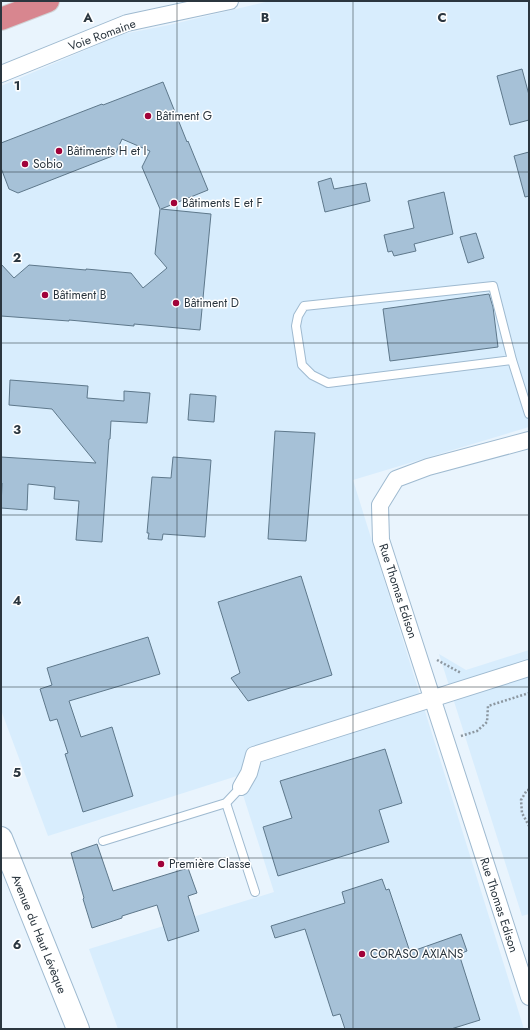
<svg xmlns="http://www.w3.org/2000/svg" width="530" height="1030" font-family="Jost,sans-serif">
<rect width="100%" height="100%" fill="#e9f4fd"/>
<g fill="#d8edfd">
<path d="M270 1H529V427L353 480 524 1029H118L89 949 274 892 237 776 48 836 1 710V86L123 34 169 25Z"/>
<path d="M529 650V914L522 916 439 654 466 670Z"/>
</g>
<g fill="#a6c1d7" stroke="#5e788b">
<path d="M522 69 529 95V120L510 125 497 76Z"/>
<path d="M163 82 187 142 188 141 208 190 161 209 211 214 200 330 134 324V326L69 320V321L1 316V264L14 278 29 265 86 270V269L131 273 143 288 167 268 155 254 160 209 142 167 150 151 122 139 115 155 18 193 9 189 1 168V143L102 104 103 105Z"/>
<path d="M529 152V196L525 197 514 156Z"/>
<path d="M331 178 334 189 366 183 370 201 325 212 318 182Z"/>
<path d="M444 192 453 234 414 244 416 251 394 256 392 251 388 252 384 235 414 228 408 201Z"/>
<path d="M476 233 484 258 468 263 460 237Z"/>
<path d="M489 294 493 307 498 347 390 361 383 309Z"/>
<path d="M10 380 88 386 87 398 124 401V391L150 393 147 423 111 421 110 439H109L102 542 76 540 79 501 54 499 55 487 28 484 27 510 1 508 2 483H1V457L96 463 52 409 9 405Z"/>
<path d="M190 394 216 396 214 422 188 420Z"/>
<path d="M275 431 315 433 306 541 268 539Z"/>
<path d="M173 457 211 460 205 537 163 534 162 540 148 539 149 533H147L152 477 171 478Z"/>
<path d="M301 576 332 675 248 701 231 678 240 673 218 602Z"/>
<path d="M148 637 160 674 69 701 81 737 112 727 133 796 83 812 65 754 68 753 57 719 50 721 40 689 52 685 47 668Z"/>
<path d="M385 749 402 803 379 810 389 842 278 876 263 827 292 818 280 781Z"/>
<path d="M97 844 113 891 188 868 197 893 188 896 199 931 168 941 157 905 122 916V918L92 928 83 899 84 898 71 853Z"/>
<path d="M382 879 386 890 389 889 410 952 461 934 467 951 459 954 480 1020 451 1029H345L340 1014 333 1016 305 929 275 938 271 926 345 903 342 892Z"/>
</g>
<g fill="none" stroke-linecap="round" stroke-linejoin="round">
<defs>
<g id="lane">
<path d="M512 360 328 383 312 375 302 365 296 326 298 316 304 306 493 286 512 360 529 414"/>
<path d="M226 803 255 892"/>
<path d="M103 841 226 803 241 787"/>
</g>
<g id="street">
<path d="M1 74 127 23 230 1"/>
<path d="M529 440 428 467 396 479 380 505 381 540 529 997"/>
<path d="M241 787 249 773 254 755 529 668"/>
</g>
<path id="secondary" d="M1 838 78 1029"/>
<path id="highway" d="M1 19 48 1"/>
</defs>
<use href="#lane" stroke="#9fbad0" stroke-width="10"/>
<use href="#street" stroke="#9fbad0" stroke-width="18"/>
<use href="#secondary" stroke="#9fbad0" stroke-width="24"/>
<use href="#highway" stroke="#d0d3d5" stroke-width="24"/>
<g stroke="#8c97a0" stroke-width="2.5" stroke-dasharray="2 2" stroke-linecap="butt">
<path d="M437 660 461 673"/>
<path d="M461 736 477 731 487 722 488 706 529 693"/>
<path d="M529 790H527L521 800 522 813 529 826"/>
</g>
<use href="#lane" stroke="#fff" stroke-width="8"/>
<use href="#street" stroke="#fff" stroke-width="16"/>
<use href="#secondary" stroke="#fff" stroke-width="22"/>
<use href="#highway" stroke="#d8868f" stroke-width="22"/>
</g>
<path fill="none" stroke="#2b363f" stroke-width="1" stroke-opacity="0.55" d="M177 1V1029M353 1V1029M1 172H529M1 343H529M1 515H529M1 687H529M1 858H529"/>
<g fill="#a10239" stroke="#fff" stroke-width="1.5">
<circle cx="148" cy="116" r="4"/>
<circle cx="59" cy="151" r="4"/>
<circle cx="25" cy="164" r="4"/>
<circle cx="174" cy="203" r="4"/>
<circle cx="45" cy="295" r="4"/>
<circle cx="176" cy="303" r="4"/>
<circle cx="161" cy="864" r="4"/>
<circle cx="362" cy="954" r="4"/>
</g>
<g text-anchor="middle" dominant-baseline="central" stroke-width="3" stroke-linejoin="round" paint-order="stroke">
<g font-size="12" fill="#2b363f" stroke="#fff">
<text transform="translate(102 35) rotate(-20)">Voie Romaine</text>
<text transform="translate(398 591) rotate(72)">Rue Thomas Edison</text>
<text transform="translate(499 905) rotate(72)">Rue Thomas Edison</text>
<text transform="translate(39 934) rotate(68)">Avenue du Haut Lévèque</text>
</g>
<g font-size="12" fill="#2b363f" stroke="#fff" text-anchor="start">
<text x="156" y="116">Bâtiment G</text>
<text x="67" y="151">Bâtiments H et I</text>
<text x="33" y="164">Sobio</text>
<text x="182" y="203">Bâtiments E et F</text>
<text x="53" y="295">Bâtiment B</text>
<text x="184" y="303">Bâtiment D</text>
<text x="169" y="864">Première Classe</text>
<text x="370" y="954">CORASO AXIANS</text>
</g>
</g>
<g font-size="13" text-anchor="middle" font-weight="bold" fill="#2b363f" stroke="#fff" stroke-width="3" stroke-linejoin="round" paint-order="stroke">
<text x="88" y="22">A</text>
<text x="265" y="22">B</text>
<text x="442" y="22">C</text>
<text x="17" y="90">1</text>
<text x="17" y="262">2</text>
<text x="17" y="434">3</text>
<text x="17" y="605">4</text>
<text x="17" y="777">5</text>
<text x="17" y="949">6</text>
</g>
<rect width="530" height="1030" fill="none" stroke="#2b363f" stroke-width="4"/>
</svg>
